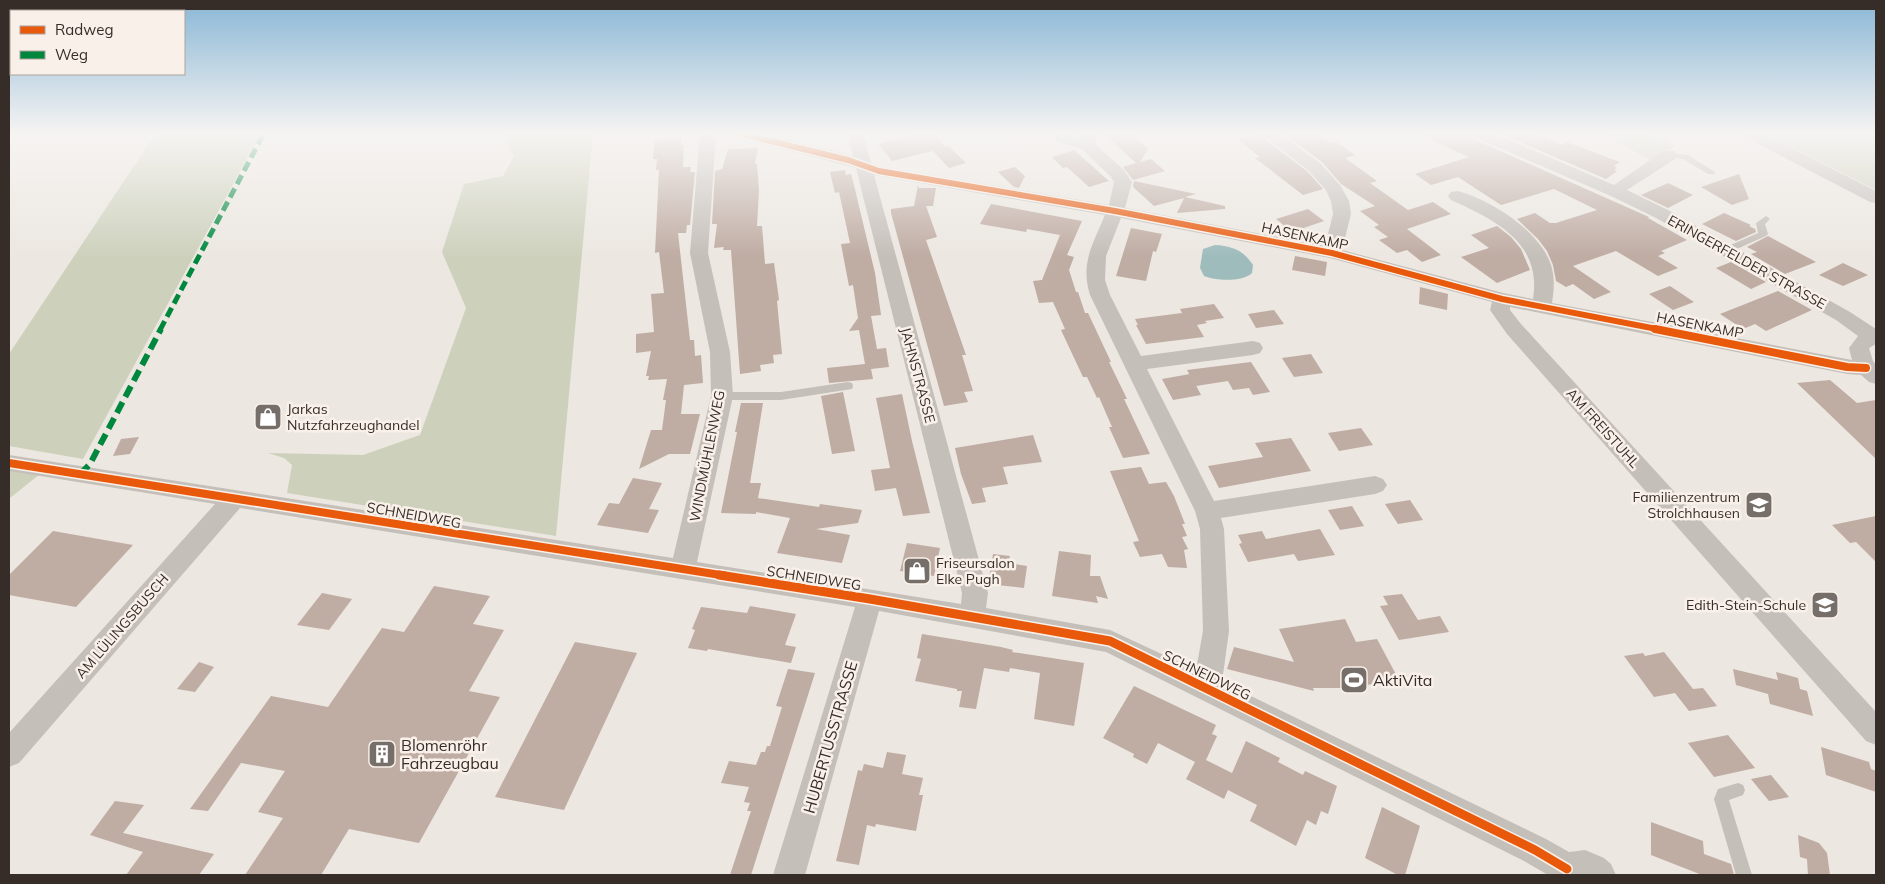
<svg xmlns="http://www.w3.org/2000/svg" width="1885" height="884" font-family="Mulish,sans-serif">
<rect width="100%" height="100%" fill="#ece7e1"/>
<g fill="#cdd1bc">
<path d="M156 133H261L83 459 9 446V354Z"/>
<path d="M503 133H593L556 536 287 493 292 465 284 458 268 453 363 455 420 435 466 308 442 252 464 184 503 176 514 156Z"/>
<path d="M1602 133H1651L1675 146 1652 161Z"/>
<path d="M1763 133H1876V190Z"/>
<path d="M9 469 40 474 10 498Z"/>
</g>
<path fill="#9ebcbc" d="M1215 245C1232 246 1243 250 1253 265L1252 273C1243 282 1216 281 1204 276L1200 268 1203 249Z"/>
<g fill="#bfaca3">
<path d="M922 133H933L945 147 949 146 966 163 949 168 933 151 892 161 878 144Z"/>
<path d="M1103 133H1130L1148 149 1140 162 1151 159 1165 171 1133 180 1123 167 1136 163Z"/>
<path d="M1283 133 1318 135 1330 143 1335 141 1355 155 1345 158 1377 181 1370 183 1408 210 1433 202 1451 214 1407 229 1441 255 1422 262 1407 250 1397 253 1379 240 1388 237 1374 227 1379 225 1360 211 1375 206 1341 184 1322 162Z"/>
<path d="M1417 133H1468L1471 138 1649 217 1648 218 1687 240 1661 251 1665 253 1658 256 1678 268 1658 276 1616 251 1573 266 1611 292 1594 299 1573 284 1566 287 1556 281 1553 265 1547 251 1538 239 1517 219 1535 213 1550 223H1556L1597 210 1554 189 1501 205 1458 177 1431 185 1415 174 1469 157Z"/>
<path d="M1499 133H1534L1562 145 1567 142 1620 162 1614 166 1617 168 1614 170 1617 171 1606 179Z"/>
<path d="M1258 134 1308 172 1323 189 1303 195 1255 158 1260 157 1237 139Z"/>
<path d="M681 138V145H684L683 167H691L690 172H695L690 225H687L686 233H678L690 340H694L695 356 701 355 703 383 684 385 681 414H700L690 454H669L639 469 651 430H662L666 400H663L667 379 648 380 649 376H646L651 351 636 353V334L654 332 651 294 664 293 659 252 655 253 659 170H656L657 159H653L655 140Z"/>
<path d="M758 148 755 164H757L759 190 757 226H762L765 264 774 263 779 300 777 301 782 354 773 355 774 363 760 365 761 371 740 374 731 250H723L724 247 714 248 717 224H712L715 171 722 169 728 149Z"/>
<path d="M1074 150 1109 181 1089 187 1067 167 1063 168 1052 157Z"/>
<path d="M1015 167 1025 176 1019 188 1014 187 998 172Z"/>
<path d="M845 170 846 175 851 174 853 181 875 273 881 315 871 316 877 349 886 348 889 367 871 369 873 379 829 383 827 368 865 364 859 330 849 331 858 318 853 285 849 286 841 244 850 243 839 192 835 193 830 172Z"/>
<path d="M1739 174 1749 199 1732 205 1701 187Z"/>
<path d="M1134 181 1196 194 1185 197 1225 206V209L1177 213 1184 198 1154 206 1133 187Z"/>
<path d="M1668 183 1693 195 1668 208 1641 195Z"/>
<path d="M918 185 919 188H936L933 206H926L937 237 926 240 966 355H962L973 391 964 392 968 402 944 406 891 213V209L914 206Z"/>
<path d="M991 204 1082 221 1067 255 1074 257 1069 270 1076 292H1078L1085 313H1088L1111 362H1109L1127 399H1124L1150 454 1123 458 1109 427H1112L1099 397 1097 398 1087 377H1083L1061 330 1065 329 1053 302 1039 303 1033 281 1042 280 1060 235 1027 229 1026 232 980 224Z"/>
<path d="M1308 209 1324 221 1292 232 1276 219Z"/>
<path d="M1724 213 1751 225 1749 226 1755 229 1756 232 1736 241 1702 224Z"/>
<path d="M1497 226 1511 237 1521 249 1530 270 1497 283 1461 257 1489 248 1471 235Z"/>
<path d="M1131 228 1162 234 1156 252 1153 251 1146 281 1116 276Z"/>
<path d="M1768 236 1779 242 1816 262 1785 274 1751 254 1757 252 1747 247Z"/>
<path d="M1295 256 1327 262 1325 276 1292 270Z"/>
<path d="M1731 262 1766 282 1751 289 1716 268Z"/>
<path d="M1843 263 1868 275 1843 286 1819 275Z"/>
<path d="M1670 286 1694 302 1673 310 1649 294Z"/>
<path d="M1420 287 1448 294 1447 310 1419 304Z"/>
<path d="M1778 291 1812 310 1766 331 1755 324 1743 329 1720 314Z"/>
<path d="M1214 304 1224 318 1205 321 1207 323 1197 325 1204 337 1146 344 1136 325H1138L1135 319 1182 313 1180 309Z"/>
<path d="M1274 310 1284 324 1256 328 1248 314Z"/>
<path d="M1311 354 1323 373 1294 377 1282 358Z"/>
<path d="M1251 362 1270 392 1253 395 1249 388 1233 390 1228 381 1196 386 1187 370Z"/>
<path d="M1190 374 1201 395 1173 400 1162 379Z"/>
<path d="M1830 380 1857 403 1876 400V459L1797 383Z"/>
<path d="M843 392 855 451 832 454 821 396Z"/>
<path d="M902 394 912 441 930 513 903 516 896 488 875 491 871 470 890 468 876 398Z"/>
<path d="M741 403H763L750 483H761L758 498 819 507 820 504 862 510 858 523 816 529 850 535 842 563 777 553 790 518 756 512V514L721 513 737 432H735Z"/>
<path d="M1361 428 1373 445 1339 451 1328 433Z"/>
<path d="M1033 435 1042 462 1003 467 1008 484 982 488 986 502 972 504 961 474 955 448Z"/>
<path d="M139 437 130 454 113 456 121 439Z"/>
<path d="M1291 438 1311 471 1219 488 1208 466 1263 457 1255 443Z"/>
<path d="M1141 467 1149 484 1166 482 1174 496 1185 524H1182L1187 536 1182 537 1188 549 1184 550 1187 568 1168 567 1162 554 1140 557 1133 542 1139 541 1110 471Z"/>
<path d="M633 478 662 483 649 509 659 510 648 533 597 525 609 503 619 504Z"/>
<path d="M1410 500 1423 520 1398 524 1385 504Z"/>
<path d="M1352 506 1364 526 1340 530 1328 510Z"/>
<path d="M1876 516V562L1856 542 1850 543 1832 525Z"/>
<path d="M1320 529 1335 555 1298 561 1294 554 1248 562 1239 544 1242 543 1238 535 1262 531 1266 539Z"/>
<path d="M53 531 133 545 76 607 9 595V575Z"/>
<path d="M907 543 940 548 934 576 900 571Z"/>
<path d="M1059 551 1091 555 1090 576H1100L1108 599 1096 596 1098 603 1052 596Z"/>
<path d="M993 554 1010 556 1008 563 1027 566 1024 588 988 584Z"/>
<path d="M434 586 490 596 473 624 504 630 469 691 500 697 419 843 349 829 321 875H245L283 818 258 812 285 771 241 763 208 811 190 809 271 696 328 707 382 628 404 632Z"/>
<path d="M322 593 352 599 329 630 297 625Z"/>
<path d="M1402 594 1418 620 1440 616 1449 632 1399 640 1380 606 1388 605 1383 596Z"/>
<path d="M750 606 796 614 785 645 796 647 791 663 708 649 707 651 688 648 695 630 692 629 701 607 747 613Z"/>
<path d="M1345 619 1356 642 1377 639 1399 680 1347 688H1313L1314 691 1227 669 1234 647 1294 662 1279 629Z"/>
<path d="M922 634 1001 647 1013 650 1012 652 1084 663 1074 726 1034 719 1040 673 1010 668 1009 672 984 668 976 709 959 707 962 691H957V689L915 681 921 659 917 658Z"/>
<path d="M575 642 637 653 564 810 495 797Z"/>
<path d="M1664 652 1693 689 1703 688 1717 706 1689 711 1675 693 1654 697 1624 656 1643 653 1645 656Z"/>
<path d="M199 662 214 667 195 692 177 689Z"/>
<path d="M788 669 815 673 751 875H730L751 811H747L750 803 744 802 749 787 721 783 729 761 756 765 761 752H765L767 746H770L782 707 776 706Z"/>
<path d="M1733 669 1778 680 1776 672 1798 678 1800 689 1807 691 1813 716 1770 704 1768 694 1736 685Z"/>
<path d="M1134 686 1216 725 1212 734 1217 736 1206 760 1232 773 1246 741 1280 758 1278 762 1303 775 1305 771 1337 786 1328 814 1321 811 1316 825 1307 820 1296 846 1250 821 1257 805 1228 790 1224 799 1186 779 1195 762 1158 743 1147 764 1133 757 1134 754 1103 738Z"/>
<path d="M1728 735 1755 768 1714 777 1688 743Z"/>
<path d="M1821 747 1869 762 1871 769 1876 771V792L1826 775Z"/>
<path d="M887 752 906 755 902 774 923 778 919 795H923L916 831 876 824 875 827 867 825 859 865 836 861 858 770 862 771 864 764 883 768Z"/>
<path d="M1771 775 1789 797 1769 801 1751 779Z"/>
<path d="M115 801 144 805 123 833 214 854 199 875H126L143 852 90 835Z"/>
<path d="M1382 807 1420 826 1405 875H1398L1365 858Z"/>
<path d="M1651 822 1703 841 1704 854 1731 864 1734 875H1702L1651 855Z"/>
<path d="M1798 835 1819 843 1827 853 1830 875H1808L1807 859 1800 857Z"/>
</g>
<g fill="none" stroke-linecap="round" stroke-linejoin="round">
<g fill="#c5bfba" fill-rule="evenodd">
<path d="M1666 153 1688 155 1715 172 1714 174H1708L1683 159 1666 157Z"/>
<path d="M1766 216 1770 219 1765 224 1768 234 1766 236 1730 252H1724V248L1758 233 1756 223Z"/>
<path d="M848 382 852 383 853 386 852 389 781 400H722L717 396 722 392H781Z"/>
<path d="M1738 783 1743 785 1745 790 1743 795 1729 800 1752 875H1736L1714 799 1718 789Z"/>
</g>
<g fill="#c5bfba" fill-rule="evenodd">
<path d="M700 133H716L708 253 730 352 733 396 697 562 961 604 962 593 856 168 732 136 730 133H760L853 156 847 133H863L871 163 882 167 1109 205 1114 182 1111 177 1082 149 1058 142 1050 133H1068L1081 139 1080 133H1097L1096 145 1124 170 1132 182 1125 208 1325 246 1333 214 1331 201 1326 190 1309 171 1260 133H1279L1321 164 1340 185 1349 201 1351 214 1342 250 1503 293 1533 299C1542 242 1495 220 1451 200L1448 196 1451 192 1457 191C1490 199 1540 231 1551 265 1555 278 1554 289 1552 303L1852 360 1849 348 1858 336 1836 320 1656 218 1611 196 1472 136 1470 133H1493L1614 185 1663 151H1675L1677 155 1675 159 1627 190 1668 210 1850 312 1876 329V344L1869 348 1873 361 1876 365V384L1869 382 1861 375 1847 374 1510 307V310L1521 324 1876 712V745L1866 741 1507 334 1490 310 1492 302 1330 258 1121 218 1106 256 1105 280 1110 295 1141 356 1253 341 1260 343 1263 348 1260 353 1253 355 1147 369 1214 501 1375 476 1383 479 1387 485 1383 491 1375 494 1221 518 1224 529 1229 631 1222 682 1546 839 1569 852 1585 850 1604 858 1611 864 1616 875H1548L1524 861 1106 652 879 611 805 875H773L855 607 240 508 19 763 9 767V733L215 504 9 471V455L673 558 711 396 710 352 690 253ZM874 175 1105 215C1093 244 1080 263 1090 295L1195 511 1200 529 1203 631 1196 670 1110 630 986 608 988 593Z"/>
<path d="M1741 133H1762L1876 191V203L1870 202 1743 136Z"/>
</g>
<path stroke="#00873e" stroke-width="5" stroke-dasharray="10 5" stroke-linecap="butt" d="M160 330 264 133"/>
<path stroke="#00873e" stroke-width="6" stroke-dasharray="12 6" stroke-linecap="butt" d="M80 474 90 464 161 329"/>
<defs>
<path id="cycleway-far2" d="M738 133 848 160 879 171 1115 211 1332 253 1502 299 1662 330"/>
<g id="cycleway-far1">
<path d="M1655 329 1847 367 1866 368"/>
<path d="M9 463 727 576"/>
</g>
<path id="cycleway" d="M719 575 870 599 1110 641 1535 850 1567 869"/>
</defs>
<use href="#cycleway-far2" stroke="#f9f1e9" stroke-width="9"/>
<use href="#cycleway-far1" stroke="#f9f1e9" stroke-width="11"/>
<use href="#cycleway" stroke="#f9f1e9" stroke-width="12"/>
<use href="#cycleway-far2" stroke="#e8590c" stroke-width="6"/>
<use href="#cycleway-far1" stroke="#e8590c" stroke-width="8"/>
<use href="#cycleway" stroke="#e8590c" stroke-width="9"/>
</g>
<linearGradient id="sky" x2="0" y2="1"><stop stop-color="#8ab7d6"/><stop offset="0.52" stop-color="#f6f4f2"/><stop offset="1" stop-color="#f6f4f2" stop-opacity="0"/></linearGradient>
<rect width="1885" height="257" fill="url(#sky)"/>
<defs>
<symbol id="shop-square" viewBox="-11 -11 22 22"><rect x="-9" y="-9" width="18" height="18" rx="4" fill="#766e69" stroke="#f9f1e9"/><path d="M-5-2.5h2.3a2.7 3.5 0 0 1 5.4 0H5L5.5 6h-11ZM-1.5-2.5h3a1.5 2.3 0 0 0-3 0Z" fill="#fff"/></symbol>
<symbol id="school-square" viewBox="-11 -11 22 22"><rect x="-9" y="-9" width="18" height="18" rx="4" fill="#766e69" stroke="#f9f1e9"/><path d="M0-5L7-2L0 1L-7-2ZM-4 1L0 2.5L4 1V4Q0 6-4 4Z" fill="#fff"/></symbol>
<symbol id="stadium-square" viewBox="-11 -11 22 22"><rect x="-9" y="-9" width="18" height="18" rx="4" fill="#766e69" stroke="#f9f1e9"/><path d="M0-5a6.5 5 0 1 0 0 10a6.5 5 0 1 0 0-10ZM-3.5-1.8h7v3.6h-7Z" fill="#fff"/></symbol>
<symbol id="building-square" viewBox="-11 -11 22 22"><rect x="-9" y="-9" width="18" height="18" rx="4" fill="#766e69" stroke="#f9f1e9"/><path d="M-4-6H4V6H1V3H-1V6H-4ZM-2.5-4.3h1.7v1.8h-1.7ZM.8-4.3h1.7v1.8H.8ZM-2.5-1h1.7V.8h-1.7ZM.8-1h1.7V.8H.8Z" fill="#fff"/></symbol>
</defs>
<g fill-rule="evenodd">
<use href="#shop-square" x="252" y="401" width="32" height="32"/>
<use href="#school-square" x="1743" y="489" width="32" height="32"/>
<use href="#shop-square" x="901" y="555" width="32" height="32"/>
<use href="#school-square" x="1809" y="589" width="32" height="32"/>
<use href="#stadium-square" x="1338" y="664" width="32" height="32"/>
<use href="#building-square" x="366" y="738" width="32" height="32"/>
</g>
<g text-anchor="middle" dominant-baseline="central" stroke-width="5" stroke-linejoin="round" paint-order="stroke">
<g font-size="14" fill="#362d28" stroke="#f9f1e9">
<text transform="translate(1305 236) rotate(12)">HASENKAMP</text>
<text transform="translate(1747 262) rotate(29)">ERINGERFELDER STRASSE</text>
<text transform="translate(1700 325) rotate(11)">HASENKAMP</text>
<text transform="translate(918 375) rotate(75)">JAHNSTRASSE</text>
<text transform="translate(1603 428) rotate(48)">AM FREISTUHL</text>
<text transform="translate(707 456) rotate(-79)">WINDMÜHLENWEG</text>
<text transform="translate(414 515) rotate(10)">SCHNEIDWEG</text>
<text transform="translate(814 578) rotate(9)">SCHNEIDWEG</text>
<text transform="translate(122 626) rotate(-49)">AM LÜLINGSBUSCH</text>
<text transform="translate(1207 675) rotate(26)">SCHNEIDWEG</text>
</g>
<g font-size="14" fill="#362d28" stroke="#f9f1e9" text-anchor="start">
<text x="287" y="409">Jarkas<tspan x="287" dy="16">Nutzfahrzeughandel</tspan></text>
<text x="1740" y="497" text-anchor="end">Familienzentrum<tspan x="1740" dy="16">Strolchhausen</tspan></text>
<text x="936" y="563">Friseursalon<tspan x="936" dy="16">Elke Pugh</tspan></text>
<text x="1806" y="605" text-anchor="end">Edith-Stein-Schule</text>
</g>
<g font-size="16" fill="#362d28" stroke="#f9f1e9" text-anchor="start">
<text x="1373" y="680">AktiVita</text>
<text x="401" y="745">Blomenröhr<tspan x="401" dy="18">Fahrzeugbau</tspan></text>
</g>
<g font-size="16" fill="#362d28" stroke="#f9f1e9">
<text transform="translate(830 737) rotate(-74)">HUBERTUSSTRASSE</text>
</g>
</g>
<rect width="1885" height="884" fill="none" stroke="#362d28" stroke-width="20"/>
<rect x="10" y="10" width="175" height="65" fill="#f9f1e9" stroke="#aba39c"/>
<rect x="20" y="26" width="25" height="8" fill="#e8590c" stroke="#aba39c"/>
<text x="55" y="35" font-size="15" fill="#362d28">Radweg</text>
<rect x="20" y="51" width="25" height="8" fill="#00873e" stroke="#aba39c"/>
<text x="55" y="60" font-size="15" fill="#362d28">Weg</text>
</svg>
